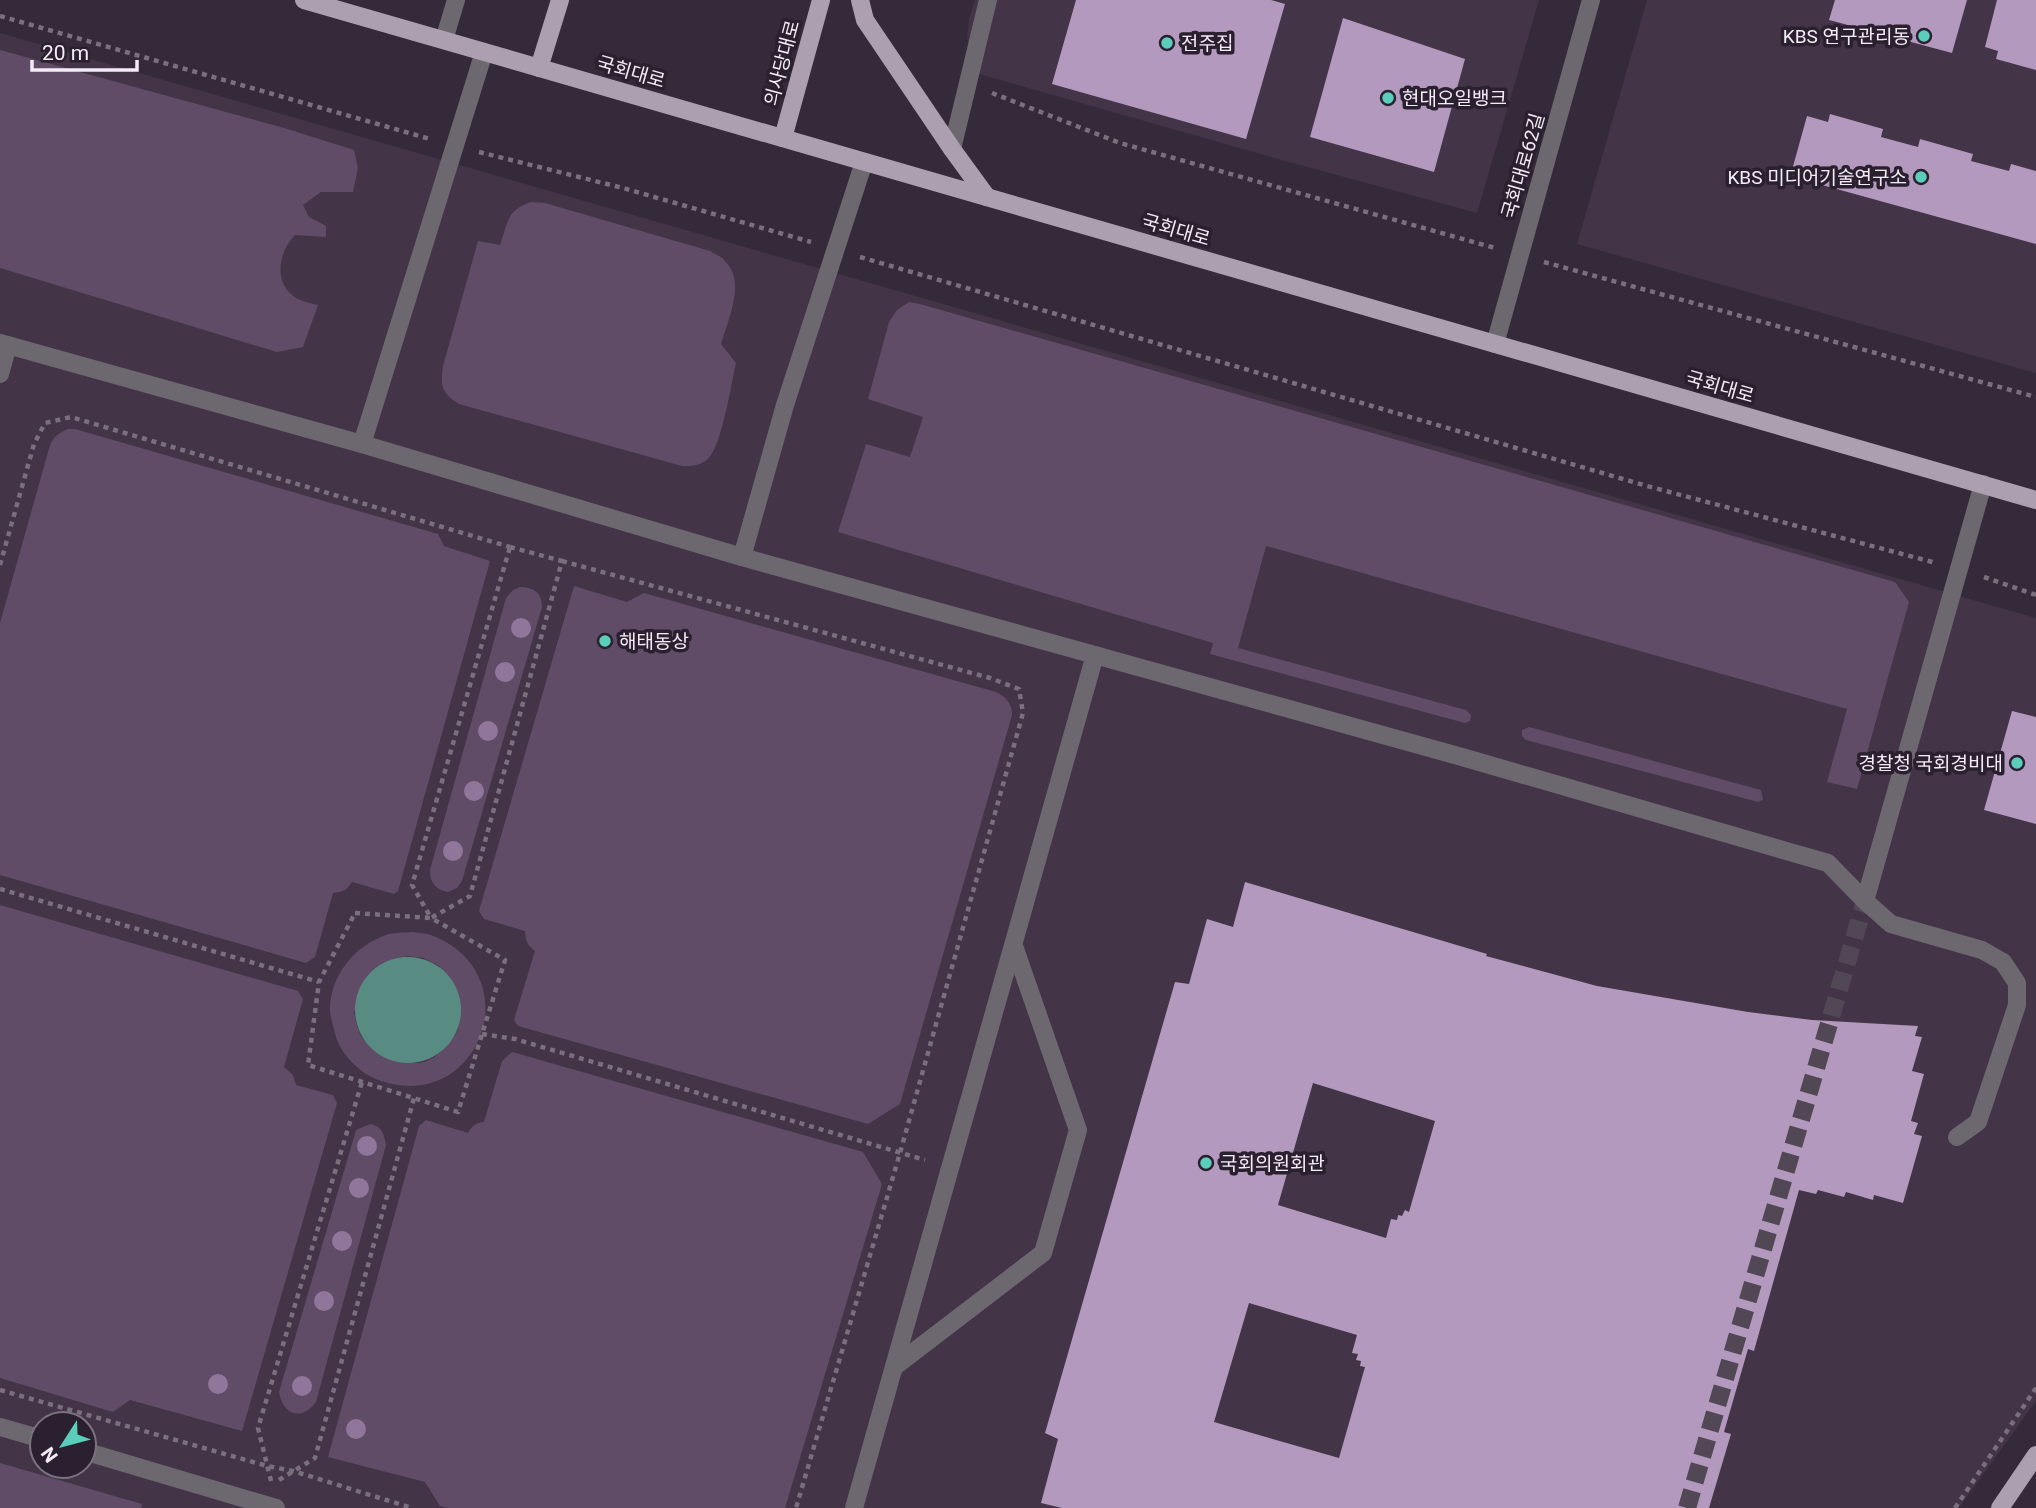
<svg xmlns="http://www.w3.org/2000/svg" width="2036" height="1508" font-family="Roboto,'Noto Sans KR',sans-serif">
<rect width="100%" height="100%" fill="#352a39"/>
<g fill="#433448" fill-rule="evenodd">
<path d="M975 0H1539L1477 213 1278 159 976 73 967 37 969 19Z"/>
<path d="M1647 0H2036V373L1577 244Z"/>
<path d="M0 33 2036 618V1401L1959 1508H0ZM42 1424H84V1466H42Z"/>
</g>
<g fill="#604c67" fill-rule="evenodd">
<path d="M0 50 284 128 354 150 358 168 353 192H321L303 205 309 217 326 226V237L295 235C280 250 273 279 292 295 298 301 310 303 318 305L303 347 277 352 0 268Z"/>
<path d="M531 202 545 203 710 251C714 254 721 256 724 260 747 281 728 319 721 344L736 363C731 385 722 445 708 459 700 466 691 466 682 466L459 404C442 393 440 387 443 366L478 241 500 245C508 223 506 210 531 202Z"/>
<path d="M909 302 920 304 1895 582 1909 602 1857 789 1827 782 1847 709 1266 546 1238 648 1466 710 1471 715 1470 721 1465 723 1210 654 1213 643 838 532 866 444 910 457 923 417 868 399 889 322 897 310Z"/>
<path d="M68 429H75L438 534 444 546 490 561 398 891 394 894 352 882C347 890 343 892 333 893L315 957 306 963 0 875V623L50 445C54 436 59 433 68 429Z"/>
<path d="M574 586 627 602 644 593 996 692C1006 697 1012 703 1012 715L900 1104 868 1124 518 1026 514 1020 535 951C527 945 526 941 525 931L484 919 479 911Z"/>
<path d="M520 587C534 587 542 593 542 607L462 881 457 888 448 892C435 889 430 883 430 870L506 598 513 590Z"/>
<path d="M1529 727 1761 790 1763 800 1758 802 1526 740 1522 736V730Z"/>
<path d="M0 905 298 991 303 999 284 1067 293 1075 296 1085 333 1095 337 1103 242 1431 130 1400 113 1412 0 1378Z"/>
<path d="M413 932C421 933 431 934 438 938 531 981 475 1118 376 1079 358 1072 339 1052 335 1033 333 1026 331 1019 330 1012 329 977 354 946 386 935 394 932 404 933 413 932ZM407 956 424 958 439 966 458 1030C449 1044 435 1063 416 1063 409 1063 398 1056 391 1053 363 1043 360 1042 354 1012Z"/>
<path d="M512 1052 863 1152 882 1184 785 1508H448L440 1506 425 1482 328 1457 419 1126 426 1120 468 1133C472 1126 476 1122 484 1122L502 1061Z"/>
<path d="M370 1124C382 1126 384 1134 386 1145L316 1402C302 1421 283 1416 279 1392L354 1137 356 1130Z"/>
<path d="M0 1463 142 1504 141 1508H0Z"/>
</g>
<circle fill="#588c82" cx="408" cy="1010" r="53"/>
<g fill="#b399bd" fill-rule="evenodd">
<path d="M1076 0H1271L1285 4 1246 139 1052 84Z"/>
<path d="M1835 0H1967L1952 53 1829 20Z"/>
<path d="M1997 0H2036V70L1996 59 1998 51 1985 47Z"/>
<path d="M1343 18 1465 59 1434 172 1310 137Z"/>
<path d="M1830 114 1883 129 1881 137 1918 147 1920 139 1973 154 1971 161 2009 171 2011 164 2036 171V244L1804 180 1806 174 1792 170 1807 116 1828 122Z"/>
<path d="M2012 711 2036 717V824L1984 810Z"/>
<path d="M1245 882 1487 954 1486 956 1597 986 1748 1012 1812 1020 1918 1026 1915 1036 1922 1037 1912 1071 1924 1074 1911 1121 1918 1123 1914 1134 1922 1136 1903 1203 1874 1195 1873 1200 1846 1192 1844 1197 1818 1190 1816 1194 1799 1190 1754 1351 1748 1349 1724 1432 1731 1434 1709 1508H1062L1041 1503 1058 1439 1045 1433 1175 982 1189 984 1207 919 1233 927ZM1313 1083 1435 1121 1409 1212 1405 1210 1402 1216 1398 1215 1397 1220 1391 1219 1386 1238 1278 1205ZM1249 1303 1357 1335 1352 1353 1358 1354 1356 1360 1361 1361 1360 1366 1365 1367 1339 1458 1214 1422Z"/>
</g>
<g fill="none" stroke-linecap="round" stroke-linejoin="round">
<path stroke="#524755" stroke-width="18" stroke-dasharray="18 9" stroke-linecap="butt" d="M1687 1508 1865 901"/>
<g stroke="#796f7d" stroke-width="4.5" stroke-dasharray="5 5" stroke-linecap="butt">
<path d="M0 16 430 139"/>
<path d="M992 93 1120 143 1495 248"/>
<path d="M479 152 623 188 811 242"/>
<path d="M860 257 1647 486 1936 563"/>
<path d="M1544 262 2036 397"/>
<path d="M510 547 562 561 470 896 431 918 412 885Z"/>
<path d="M562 561 990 678 1019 689 1023 713 900 1153 796 1508"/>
<path d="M0 565 34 444 45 423 71 417 510 547"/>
<path d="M1984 577 2036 595"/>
<path d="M0 889 319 982"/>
<path d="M355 913 431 918 505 960 458 1112 308 1065 319 982Z"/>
<path d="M482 1034 515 1039 925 1160"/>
<path d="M0 1390 267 1466 293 1471 412 1508"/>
<path d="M279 1480 315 1458 414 1098"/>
<path d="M271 1481 258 1428 362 1082"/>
<path d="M1955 1508 2036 1388"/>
</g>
<g stroke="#6d6870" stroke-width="18">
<path d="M444 40 456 0"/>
<path d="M952 149 988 0"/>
<path d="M0 343 362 444 742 557 1469 759 1828 863 1865 901 1891 924 1982 950 2003 962 2017 983V1005L1978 1122 1957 1137"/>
<path d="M1495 344 1591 0"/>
<path d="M0 374 8 345"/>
<path d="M362 444 484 52"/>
<path d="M742 557 785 405 864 162"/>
<path d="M1865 901 1983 484"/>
<path d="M894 1367 1043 1253 1078 1130 1014 946"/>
<path d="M0 1427 42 1439"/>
<path d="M84 1451 276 1508"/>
<path d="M854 1508 1095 655"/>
</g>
<g stroke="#aca0b0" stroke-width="18">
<path d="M304 0 2036 500"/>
<path d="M860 0 865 20 952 149 987 197"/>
<path d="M539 68 560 0"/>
<path d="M783 138 821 0"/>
<path d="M2000 1508 2036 1455"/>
</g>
</g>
<g fill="#91769c">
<circle cx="521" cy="628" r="10"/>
<circle cx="505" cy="672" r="10"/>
<circle cx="488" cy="731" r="10"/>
<circle cx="474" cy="791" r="10"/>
<circle cx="453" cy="851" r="10"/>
<circle cx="367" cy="1146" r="10"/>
<circle cx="359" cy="1188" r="10"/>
<circle cx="342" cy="1241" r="10"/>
<circle cx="324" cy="1301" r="10"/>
<circle cx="218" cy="1384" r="10"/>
<circle cx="302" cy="1386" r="10"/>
<circle cx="356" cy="1429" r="10"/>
</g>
<g fill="#5bcebb" stroke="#2b202f" stroke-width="2.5">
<circle cx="1924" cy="36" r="7"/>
<circle cx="1167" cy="43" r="7"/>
<circle cx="1388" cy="98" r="7"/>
<circle cx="1921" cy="177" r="7"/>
<circle cx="605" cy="641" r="7"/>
<circle cx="2017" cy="763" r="7"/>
<circle cx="1206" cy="1163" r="7"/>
</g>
<g text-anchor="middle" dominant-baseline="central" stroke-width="7" stroke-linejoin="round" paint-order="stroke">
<g font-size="19" fill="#f3ecf6" stroke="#2b202f" text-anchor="start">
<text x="1910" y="36" text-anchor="end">KBS 연구관리동</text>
<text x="1181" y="43">전주집</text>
<text x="1402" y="98">현대오일뱅크</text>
<text x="1907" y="177" text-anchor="end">KBS 미디어기술연구소</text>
<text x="619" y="641">해태동상</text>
<text x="2003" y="763" text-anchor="end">경찰청 국회경비대</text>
<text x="1220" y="1163">국회의원회관</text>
</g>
<g font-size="19" fill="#f3ecf6" stroke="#2b202f">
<text transform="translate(782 63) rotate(-75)">의사당대로</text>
<text transform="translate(631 72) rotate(16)">국회대로</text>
<text transform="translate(1523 166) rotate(-74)">국회대로62길</text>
<text transform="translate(1176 230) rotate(16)">국회대로</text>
<text transform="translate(1720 387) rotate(16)">국회대로</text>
</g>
</g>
<g transform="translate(63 1445) rotate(234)"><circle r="33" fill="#2b202f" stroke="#7b727f" stroke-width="2"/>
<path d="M0-5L12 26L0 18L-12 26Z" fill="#5bcebb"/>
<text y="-10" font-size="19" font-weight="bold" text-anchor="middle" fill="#f3ecf6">N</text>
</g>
<path d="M32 60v10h105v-10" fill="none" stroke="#f3ecf6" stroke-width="3.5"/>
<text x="42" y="60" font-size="21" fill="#f3ecf6" stroke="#2b202f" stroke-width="5" paint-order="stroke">20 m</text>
</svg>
